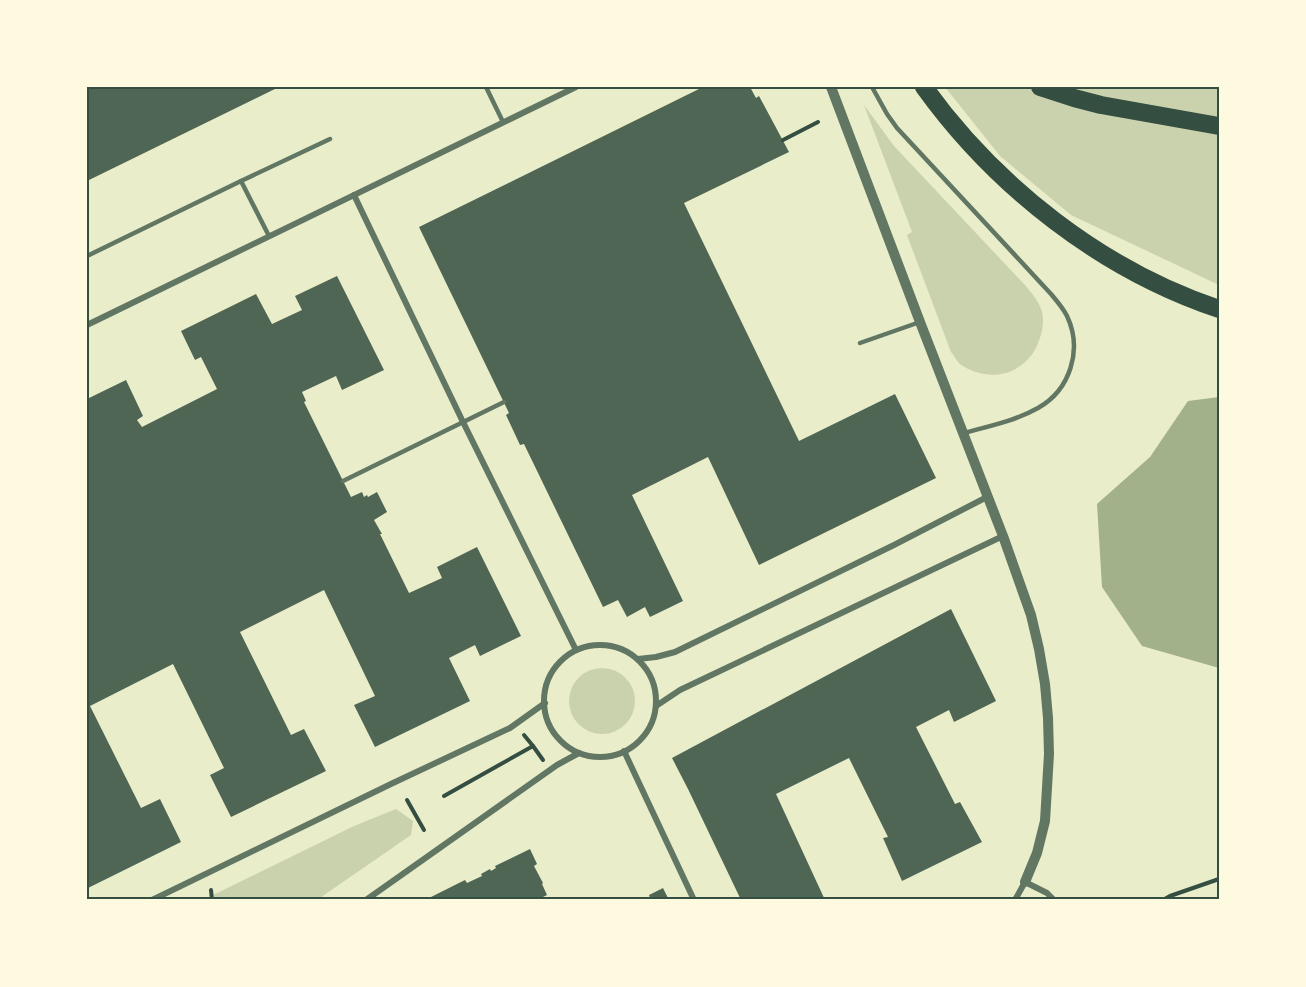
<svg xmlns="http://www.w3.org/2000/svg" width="1306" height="987" font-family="'PT Sans Narrow',sans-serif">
<rect width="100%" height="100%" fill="#e9edc9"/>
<g fill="#cad2ad">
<path d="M945 87H1219V285L1071 215 1000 156Z"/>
<path d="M864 105 894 146 1024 284C1031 292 1039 301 1042 312 1045 324 1041 337 1036 348 1024 370 1000 380 976 372 970 370 963 367 959 363 956 360 954 355 951 352L907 235 912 232Z"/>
<circle cx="602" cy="701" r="33"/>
<path d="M396 809 413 821 411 835 317 900H203L354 826Z"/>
</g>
<path fill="#a3b18a" d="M1219 397V668L1142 646 1102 587 1097 504 1150 457 1188 401Z"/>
<g fill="#4f6655">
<path d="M87 87H279L87 181Z"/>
<path d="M703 87H750L756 98 759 96 789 152 684 203 799 441 895 394 936 478 759 565 708 457 632 495 683 601 650 617 645 607 627 617 618 600 603 607 524 444 520 445 506 415 509 413 419 227Z"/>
<path d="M337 276 384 370 342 390 336 376 302 392 306 401 304 402 351 497 362 492 364 497 367 495 368 497 377 492 387 512 374 520 382 534H380L409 593 442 578 437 567 477 547 521 636 480 656 475 645 449 658 470 701 375 747 354 705 375 696 324 590 240 632 291 735 304 729 326 771 231 817 210 775 224 768 173 664 90 706 141 808 160 799 181 842 88 888 87 399 126 380 143 416 137 420 142 427 217 389 201 357 195 360 181 331 256 294 272 324 302 310 295 296Z"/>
<path d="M951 609 996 701 954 722 949 710 916 727 955 804 960 802 982 842 902 881 883 838 888 837 849 758 776 794 825 900H741L688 789 672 758Z"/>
<path d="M530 849 537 864 534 866 543 883 542 884 547 895 537 900H433L431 897 465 880 467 883 482 876 481 874 490 869 491 871 496 868 495 866Z"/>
<path d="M663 888 669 900H645L650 898 649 895Z"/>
</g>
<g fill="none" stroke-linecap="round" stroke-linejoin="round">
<g stroke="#344e41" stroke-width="4">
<path d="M783 140 818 122"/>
<path d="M524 735 533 746 543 760"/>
<path d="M444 796 533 746"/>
<path d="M407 800 424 830"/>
<path d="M211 890 212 900"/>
<path d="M1163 900 1170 896 1219 879"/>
</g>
<g stroke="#617663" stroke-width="4.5">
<path d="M486 87 503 122"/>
<path d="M872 87 887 114 897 128 1051 294C1057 301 1063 308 1067 316 1083 350 1070 390 1038 408 1015 421 989 426 964 433"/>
<path d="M269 236 241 181 330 139"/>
<path d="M87 256 241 181"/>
<path d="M860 343 920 322"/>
<path d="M343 481 504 402"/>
</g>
<g stroke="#617663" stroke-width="6">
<path d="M354 195 463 422 576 650"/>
<path d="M87 325 576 87"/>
<circle cx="600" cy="701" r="56"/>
<path d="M638 659 656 657 675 652 894 545 987 497"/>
<path d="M656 706 680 690 1003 536"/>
<path d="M624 751 694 900"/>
<path d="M152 900 393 783 510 728 545 703"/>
<path d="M366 900 557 765 579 753"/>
<path d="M1015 900 1025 882 1047 893 1054 900"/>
</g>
<path stroke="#617663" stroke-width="10" d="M831 87 920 322 1003 536 1031 615 1039 649 1045 684 1048 718 1049 754 1045 821 1037 853 1025 882"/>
<g stroke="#344e41" stroke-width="18">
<path d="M924 87C996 187 1102 270 1219 309"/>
<path d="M1040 87 1074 98 1101 105 1219 126"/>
</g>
</g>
<rect width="1306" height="987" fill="none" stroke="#fefae0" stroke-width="177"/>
<rect x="88" y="88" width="1130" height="810" fill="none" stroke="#344e41" stroke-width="2"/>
</svg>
